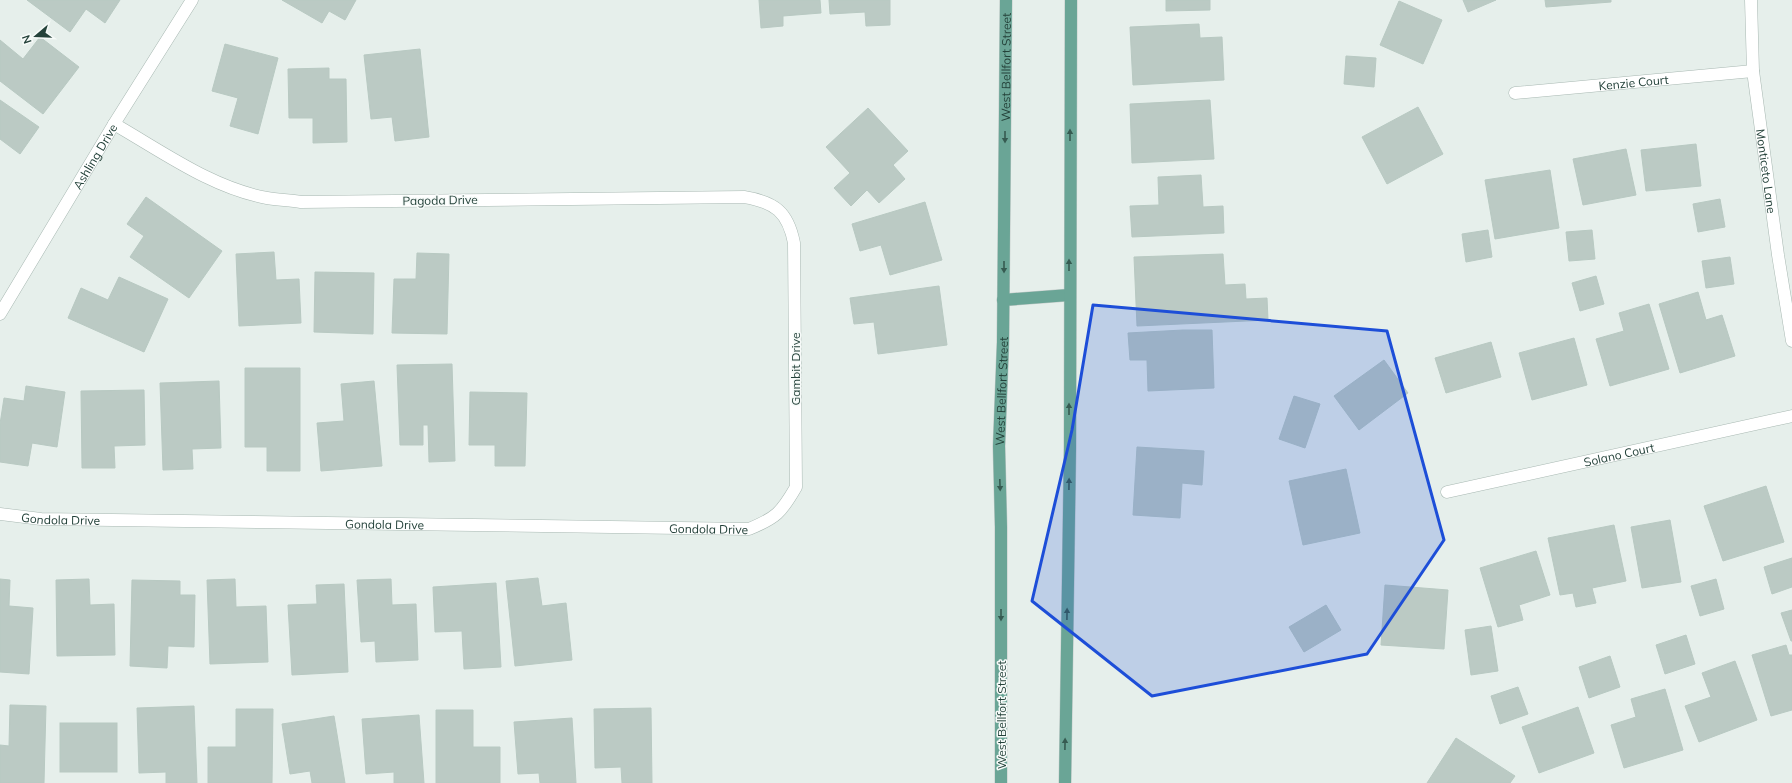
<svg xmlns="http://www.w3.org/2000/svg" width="1792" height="783" font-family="Mulish,sans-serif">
<rect width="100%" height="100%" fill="#e6efeb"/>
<g fill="#bbcac4" stroke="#b8c9c2">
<path d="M27 0H120L105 23 86 9 70 32Z"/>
<path d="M282 0H356L345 20 329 11 322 23Z"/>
<path d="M759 0H820L821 13 783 16V26L761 28Z"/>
<path d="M829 0H890V25L866 26 865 12 830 14Z"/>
<path d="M1166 0H1210V10L1166 11Z"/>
<path d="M1463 0H1496L1468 12Z"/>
<path d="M1545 0H1611V2L1546 7Z"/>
<path d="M1399 1 1442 20 1423 64 1380 45Z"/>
<path d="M1199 24 1200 38 1222 37 1224 80 1133 85 1130 27Z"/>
<path d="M40 37 79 67 43 114 0 81V40L23 59Z"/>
<path d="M225 44 278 58 258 134 230 126 238 98 212 91Z"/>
<path d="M420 49 429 137 395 141 392 117 371 119 364 55Z"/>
<path d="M1346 56 1376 58 1374 87 1344 84Z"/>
<path d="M329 68V79H346L347 142 313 143V118H289L288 69Z"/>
<path d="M0 100 39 127 20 154 0 139Z"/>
<path d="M1210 100 1214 159 1132 163 1130 104Z"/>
<path d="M1418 107 1443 154 1387 184 1362 137Z"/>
<path d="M868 108 908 151 893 165 905 179 879 203 867 190 851 206 834 188 850 173 826 147Z"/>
<path d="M1696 144 1701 186 1646 191 1641 150Z"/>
<path d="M1626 149 1636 195 1583 205 1573 159Z"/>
<path d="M1550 170 1559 228 1495 239 1485 180Z"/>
<path d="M1201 175 1203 207 1223 206 1224 233 1132 237 1130 206 1159 205 1158 177Z"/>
<path d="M146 197 222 251 189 298 130 257 144 236 127 224Z"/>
<path d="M1720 199 1725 227 1698 232 1693 204Z"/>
<path d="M925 202 942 260 890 275 881 245 860 251 852 224Z"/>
<path d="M1488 230 1492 257 1466 262 1462 234Z"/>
<path d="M1592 230 1595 259 1569 261 1566 232Z"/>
<path d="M274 252 276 280 299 279 301 323 239 326 236 254Z"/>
<path d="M417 253 449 254 447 334 392 333 394 279H416Z"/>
<path d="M1223 254 1225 285 1245 284 1246 299 1267 298 1268 320 1137 326 1134 257Z"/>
<path d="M1730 257 1734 284 1706 288 1702 261Z"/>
<path d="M315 272 374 273 373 334 314 332Z"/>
<path d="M1596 276 1604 304 1580 311 1572 283Z"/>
<path d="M119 277 168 299 144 352 68 318 81 288 108 300Z"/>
<path d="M939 286 947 345 878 354 874 322 854 324 850 298Z"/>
<path d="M1698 292 1706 320 1722 315 1735 356 1680 373 1659 304Z"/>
<path d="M1649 304 1669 369 1610 386 1596 339 1624 331 1619 313Z"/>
<path d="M1183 330H1212L1214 388 1148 391 1147 360H1130L1128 333Z"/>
<path d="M1574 338 1587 385 1532 400 1519 353Z"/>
<path d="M1491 342 1501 377 1446 393 1435 358Z"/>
<path d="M1384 360 1408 393 1359 430 1334 396Z"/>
<path d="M452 364 455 461 429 462 428 425H423V445H400L397 365Z"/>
<path d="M245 368H300V471H267V447H245Z"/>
<path d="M219 381 221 448 192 449 193 469 163 470 160 383Z"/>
<path d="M374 381 382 466 321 471 317 423 344 421 341 384Z"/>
<path d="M26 386 65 392 57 447 32 443 28 466 0 462V424L4 398 24 401Z"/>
<path d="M144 390 145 445 114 446 115 468H82L81 391Z"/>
<path d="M470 392 527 393 525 466H495V445H469Z"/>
<path d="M1294 396 1320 404 1305 448 1279 439Z"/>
<path d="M1137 447 1204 451 1202 485 1182 483 1180 518 1133 515Z"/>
<path d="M1346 469 1360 533 1303 545 1289 481Z"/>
<path d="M1766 486 1784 542 1723 561 1704 506Z"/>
<path d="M1670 520 1681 582 1642 588 1631 527Z"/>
<path d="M1614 525 1626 581 1592 588 1596 603 1576 607 1573 593 1560 595 1548 538Z"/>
<path d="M1536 551 1550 595 1519 605 1523 620 1498 627 1480 568Z"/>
<path d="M1792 558V587L1772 594 1764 567Z"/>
<path d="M538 578 542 606 566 603 572 660 515 666 506 581Z"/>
<path d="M0 579 10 580 9 606 33 608 29 674 0 672Z"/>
<path d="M89 579 90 605 114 604 115 655 57 656 56 580Z"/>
<path d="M235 579 236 607 266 606 268 662 210 664 207 580Z"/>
<path d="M391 579 392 605 416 604 418 660 376 662 375 641 361 642 357 580Z"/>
<path d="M1716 579 1724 609 1700 616 1691 586Z"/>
<path d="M132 580 180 581V595H195L194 647 168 646 167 668 130 666Z"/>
<path d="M496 583 501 667 464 669 462 631 435 632 433 587Z"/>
<path d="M344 584 348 672 292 675 288 605 317 604 316 585Z"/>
<path d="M1385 585 1448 590 1444 649 1381 645Z"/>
<path d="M1326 605 1341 630 1304 652 1289 627Z"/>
<path d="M1792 610V641H1791L1781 613Z"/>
<path d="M1491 626 1498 671 1471 675 1465 630Z"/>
<path d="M1686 635 1695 664 1665 674 1656 645Z"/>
<path d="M1786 645 1789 655H1792V710L1771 716 1752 655Z"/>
<path d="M1610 656 1620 687 1589 698 1579 667Z"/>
<path d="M1735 661 1757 720 1699 742 1685 706 1711 697 1702 673Z"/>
<path d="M1518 687 1528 714 1500 724 1491 696Z"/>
<path d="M1665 689 1683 750 1624 768 1611 725 1636 717 1631 699Z"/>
<path d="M10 705 46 706 44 783H0V745L9 746Z"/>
<path d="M194 706 197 783H166V772L139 773 137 708Z"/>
<path d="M1578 707 1594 753 1539 773 1522 727Z"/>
<path d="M651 708 652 783H622L621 767 595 768 594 709Z"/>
<path d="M236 709H273L272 783H208V747H236Z"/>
<path d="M436 710H473V747H500V783H436Z"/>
<path d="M419 715 424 783H394V772L366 774 362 719Z"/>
<path d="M334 716 345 783H312L310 771 290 774 282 724Z"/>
<path d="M572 718 576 783H540L539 773 518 774 514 722Z"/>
<rect x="60" y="723" width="57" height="49"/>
<path d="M1456 738 1515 776 1510 783H1427Z"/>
</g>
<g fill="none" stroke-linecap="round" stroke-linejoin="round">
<defs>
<g id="minor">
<path id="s1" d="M1751 0 1753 71 1778 255 1792 341"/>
<path id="s2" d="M1515 93 1753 71"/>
<path id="s3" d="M0 314 114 124 192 0"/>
<path id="s4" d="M1447 492 1792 416"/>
<path id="s5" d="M0 514 41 519 749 529C776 518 781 513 796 487L794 243C788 212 775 202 744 197L301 202C290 200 278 200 267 198 212 188 163 152 114 124"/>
</g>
<g id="major">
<path d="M1003 300 1069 295"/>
<path id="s6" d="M1001 783V527L999 446 1003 342 1006 0"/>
<path d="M1065 783 1070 448 1071 0"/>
</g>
</defs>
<use href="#minor" stroke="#a8b8b2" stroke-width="13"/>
<use href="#major" stroke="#c2cac8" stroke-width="13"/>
<use href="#minor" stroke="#fff" stroke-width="12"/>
<use href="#major" stroke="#6aa596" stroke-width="12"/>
</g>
<defs><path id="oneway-solid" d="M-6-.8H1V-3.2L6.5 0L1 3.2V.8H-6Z"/></defs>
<g fill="#365b51">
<use href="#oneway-solid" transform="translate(1070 135) rotate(-90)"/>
<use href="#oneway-solid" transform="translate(1005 137) rotate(90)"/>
<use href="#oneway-solid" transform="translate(1069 265) rotate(-90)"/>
<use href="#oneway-solid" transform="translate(1004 267) rotate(90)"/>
<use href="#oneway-solid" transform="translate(1069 409) rotate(-90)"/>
<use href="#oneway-solid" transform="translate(1069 484) rotate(-89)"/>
<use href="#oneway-solid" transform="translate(1000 485) rotate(88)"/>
<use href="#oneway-solid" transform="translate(1067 614) rotate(-89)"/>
<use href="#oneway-solid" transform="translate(1001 615) rotate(90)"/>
<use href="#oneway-solid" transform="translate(1065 744) rotate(-89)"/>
</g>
<path fill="#1d4ed8" fill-opacity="0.2" stroke="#1d4ed8" stroke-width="3" stroke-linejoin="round" d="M1093 305 1387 331 1444 540 1367 654 1152 696 1032 601 1072 430Z"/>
<g text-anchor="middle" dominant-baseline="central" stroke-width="3" stroke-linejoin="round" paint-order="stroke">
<g font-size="12" fill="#24423a" stroke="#f7fbf9">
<text stroke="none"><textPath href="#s6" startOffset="716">West Bellfort Street</textPath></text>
<text stroke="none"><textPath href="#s2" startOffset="119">Kenzie Court</textPath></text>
<text stroke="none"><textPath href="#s3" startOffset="184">Ashling Drive</textPath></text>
<text stroke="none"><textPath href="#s1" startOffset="172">Monticeto Lane</textPath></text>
<text transform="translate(440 200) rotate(-1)">Pagoda Drive</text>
<text transform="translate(795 369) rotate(-90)">Gambit Drive</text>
<text stroke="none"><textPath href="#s6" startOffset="392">West Bellfort Street</textPath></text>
<text stroke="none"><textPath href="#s4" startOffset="176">Solano Court</textPath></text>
<text stroke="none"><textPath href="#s5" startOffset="61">Gondola Drive</textPath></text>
<text stroke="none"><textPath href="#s5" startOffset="385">Gondola Drive</textPath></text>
<text stroke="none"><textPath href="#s5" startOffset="709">Gondola Drive</textPath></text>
<text transform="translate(1001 715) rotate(-90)">West Bellfort Street</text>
</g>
</g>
<g transform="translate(36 36) rotate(251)" stroke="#f7fbf9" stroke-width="3" paint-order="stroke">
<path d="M0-3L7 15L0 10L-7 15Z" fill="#24423a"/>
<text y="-6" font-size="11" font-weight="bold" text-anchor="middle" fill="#24423a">N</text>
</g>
</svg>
